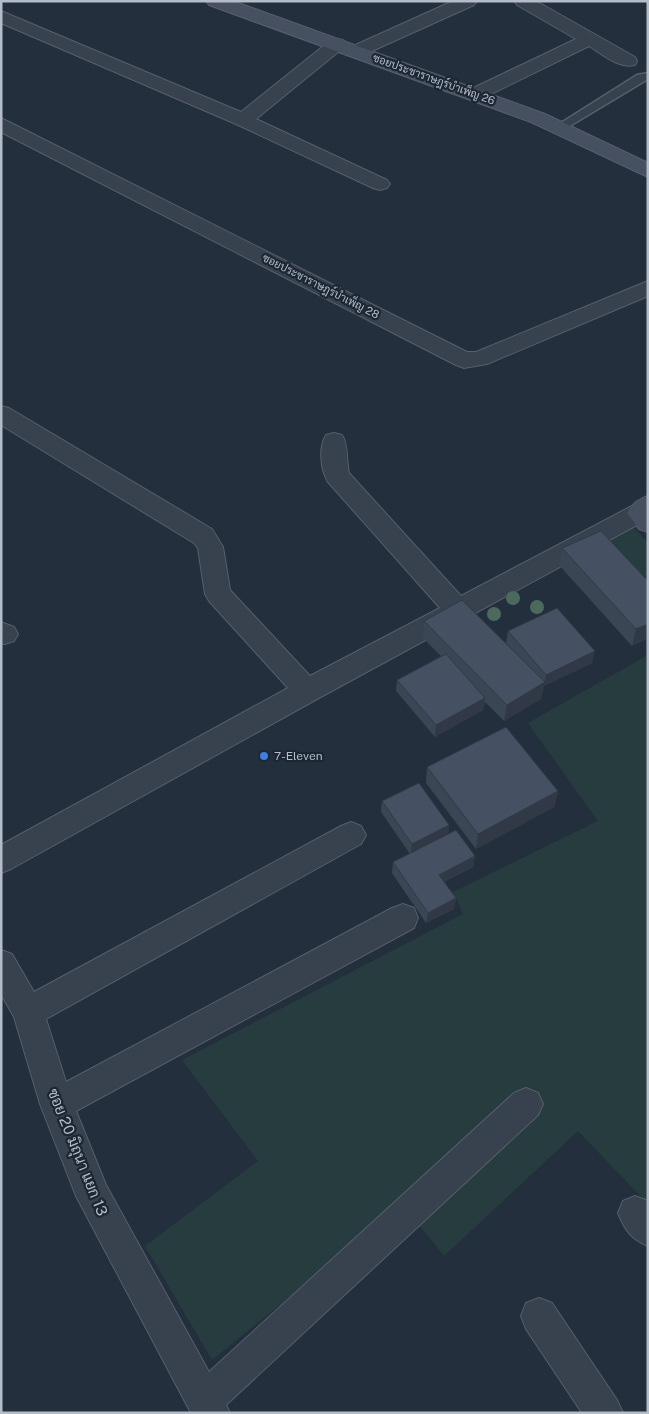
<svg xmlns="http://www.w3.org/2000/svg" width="649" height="1414" font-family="'Public Sans',Sarabun,sans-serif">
<rect width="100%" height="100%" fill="#242f3e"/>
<g fill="#263c3f">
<path d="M634 528 648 543V594L603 545Z"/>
<path d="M648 655V1204L578 1131 444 1256 403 1205 212 1360 145 1246 258 1161 182 1060 463 914 453 892 598 821 528 723Z"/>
</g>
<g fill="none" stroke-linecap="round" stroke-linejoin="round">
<defs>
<path id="lane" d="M648 73V79L563 130H555L553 128 637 75Z"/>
<g id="street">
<path d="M453 1H477L474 5 363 55 357 57 351 55 348 51 351 47Z"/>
<path d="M514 1H536L635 57 637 61 635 65C619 69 602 54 589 46L483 98 476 100 469 98 467 94 469 90 576 39 517 5Z"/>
<path d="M1 11 241 112 331 40 337 39 343 40 346 44 343 48 256 119 387 180 390 184 387 188 380 190 373 188 236 124 1 23Z"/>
<path d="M1 118 467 352H476L648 281V296L487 364 464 368 456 365 1 132Z"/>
<path d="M1 406 9 408 212 529 223 547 230 590 310 676 440 608 328 482C321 470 318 448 326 435L334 433 342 435C349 446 346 461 349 473L461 596 630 507 639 504 648 507V519L317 699 11 869 1 873V845L288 688 209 601 205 594 198 548 194 543 1 425Z"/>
<path d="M1 622 14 627 18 634 14 641 5 644 1 643Z"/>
<path d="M351 822 361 826 366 835 361 844 46 1019 66 1082 392 908 403 904 414 908 418 918 414 928 76 1111 106 1185 209 1372 514 1093 526 1088 538 1093 543 1104 538 1115 226 1405 230 1413H191L76 1196 40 1104 14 1017 1 994V950L12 954 34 992 341 826Z"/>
<path d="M635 1196 648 1201V1246C631 1239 625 1230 618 1213L623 1201Z"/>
<path d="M539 1298 552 1303 617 1400 623 1413H582L526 1329 521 1316 526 1303Z"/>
</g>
<g id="secondary">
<path d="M206 1H233L545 114 648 163V177L531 122 209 5Z"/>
<path d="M648 496V532L639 529 627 513C632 504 638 499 648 496Z"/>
</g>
</defs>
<use href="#lane" stroke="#565f6c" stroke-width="3"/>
<use href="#street" stroke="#565f6c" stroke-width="2"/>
<use href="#secondary" stroke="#565f6c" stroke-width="2"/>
<use href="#lane" fill="#38414e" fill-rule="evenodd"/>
<use href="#street" fill="#38414e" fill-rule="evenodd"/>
<use href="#secondary" fill="#465061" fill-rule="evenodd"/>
</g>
<g fill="#4b6a5d">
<circle cx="513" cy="598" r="7"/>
<circle cx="537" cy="607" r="7"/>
<circle cx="494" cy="614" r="7"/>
</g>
<g fill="#3b4654">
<path d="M562 548 648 581V638L632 646 559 565Z"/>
<path d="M424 621 511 649 506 643 508 631 592 663 544 686 541 699 504 721 485 702 483 710 435 737 396 691 397 680 441 656 423 638Z"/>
<path d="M427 767 558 791 554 807 476 849 426 783Z"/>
<path d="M382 801 449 825 448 835 475 856 473 867 444 882 456 898 454 909 426 923 392 873 393 862 410 854 381 812Z"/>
</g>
<g fill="#303945">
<path d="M648 624V638L632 646 636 629Z"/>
<path d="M595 651 592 663 544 686 541 699 504 721 507 705 544 683 546 675Z"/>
<path d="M485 698 483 710 435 737 436 725Z"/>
<path d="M558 791 554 807 476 849 478 834Z"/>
<path d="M449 825 448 836 411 855 412 844Z"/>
<path d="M475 856 473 867 437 885 439 875Z"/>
<path d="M456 898 454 909 426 923 428 913Z"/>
</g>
<g fill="#455162" stroke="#303945">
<path d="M601 531 648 581V624L636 629 562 548Z"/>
<path d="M462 600 545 682 507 705 424 621Z"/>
<path d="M557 608 595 651 546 675 508 631Z"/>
<path d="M446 654 485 698 436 725 397 680Z"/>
<path d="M506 727 558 791 478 834 427 767Z"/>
<path d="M419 783 449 825 412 844 382 801Z"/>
<path d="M456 830 475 856 439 875 456 898 428 913 393 862Z"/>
</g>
<circle fill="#3f7fe0" stroke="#1d2633" stroke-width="2" cx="264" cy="756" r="5"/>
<g text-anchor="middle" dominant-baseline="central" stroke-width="4.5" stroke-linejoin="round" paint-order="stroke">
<g font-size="11" fill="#b4bcc9" stroke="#1d2633">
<text transform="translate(434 79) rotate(20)">ซอยประชาราษฎร์บำเพ็ญ 26</text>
<text transform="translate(321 286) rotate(27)">ซอยประชาราษฎร์บำเพ็ญ 28</text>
</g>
<g font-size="12" fill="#b4bcc9" stroke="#1d2633" text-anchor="start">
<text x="274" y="756">7-Eleven</text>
</g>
<g font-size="15" fill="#b4bcc9" stroke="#1d2633">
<text transform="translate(78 1152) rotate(68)">ซอย 20 มิถุนา แยก 13</text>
</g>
</g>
<rect width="649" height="1414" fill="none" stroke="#b4bcc9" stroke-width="5"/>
</svg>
